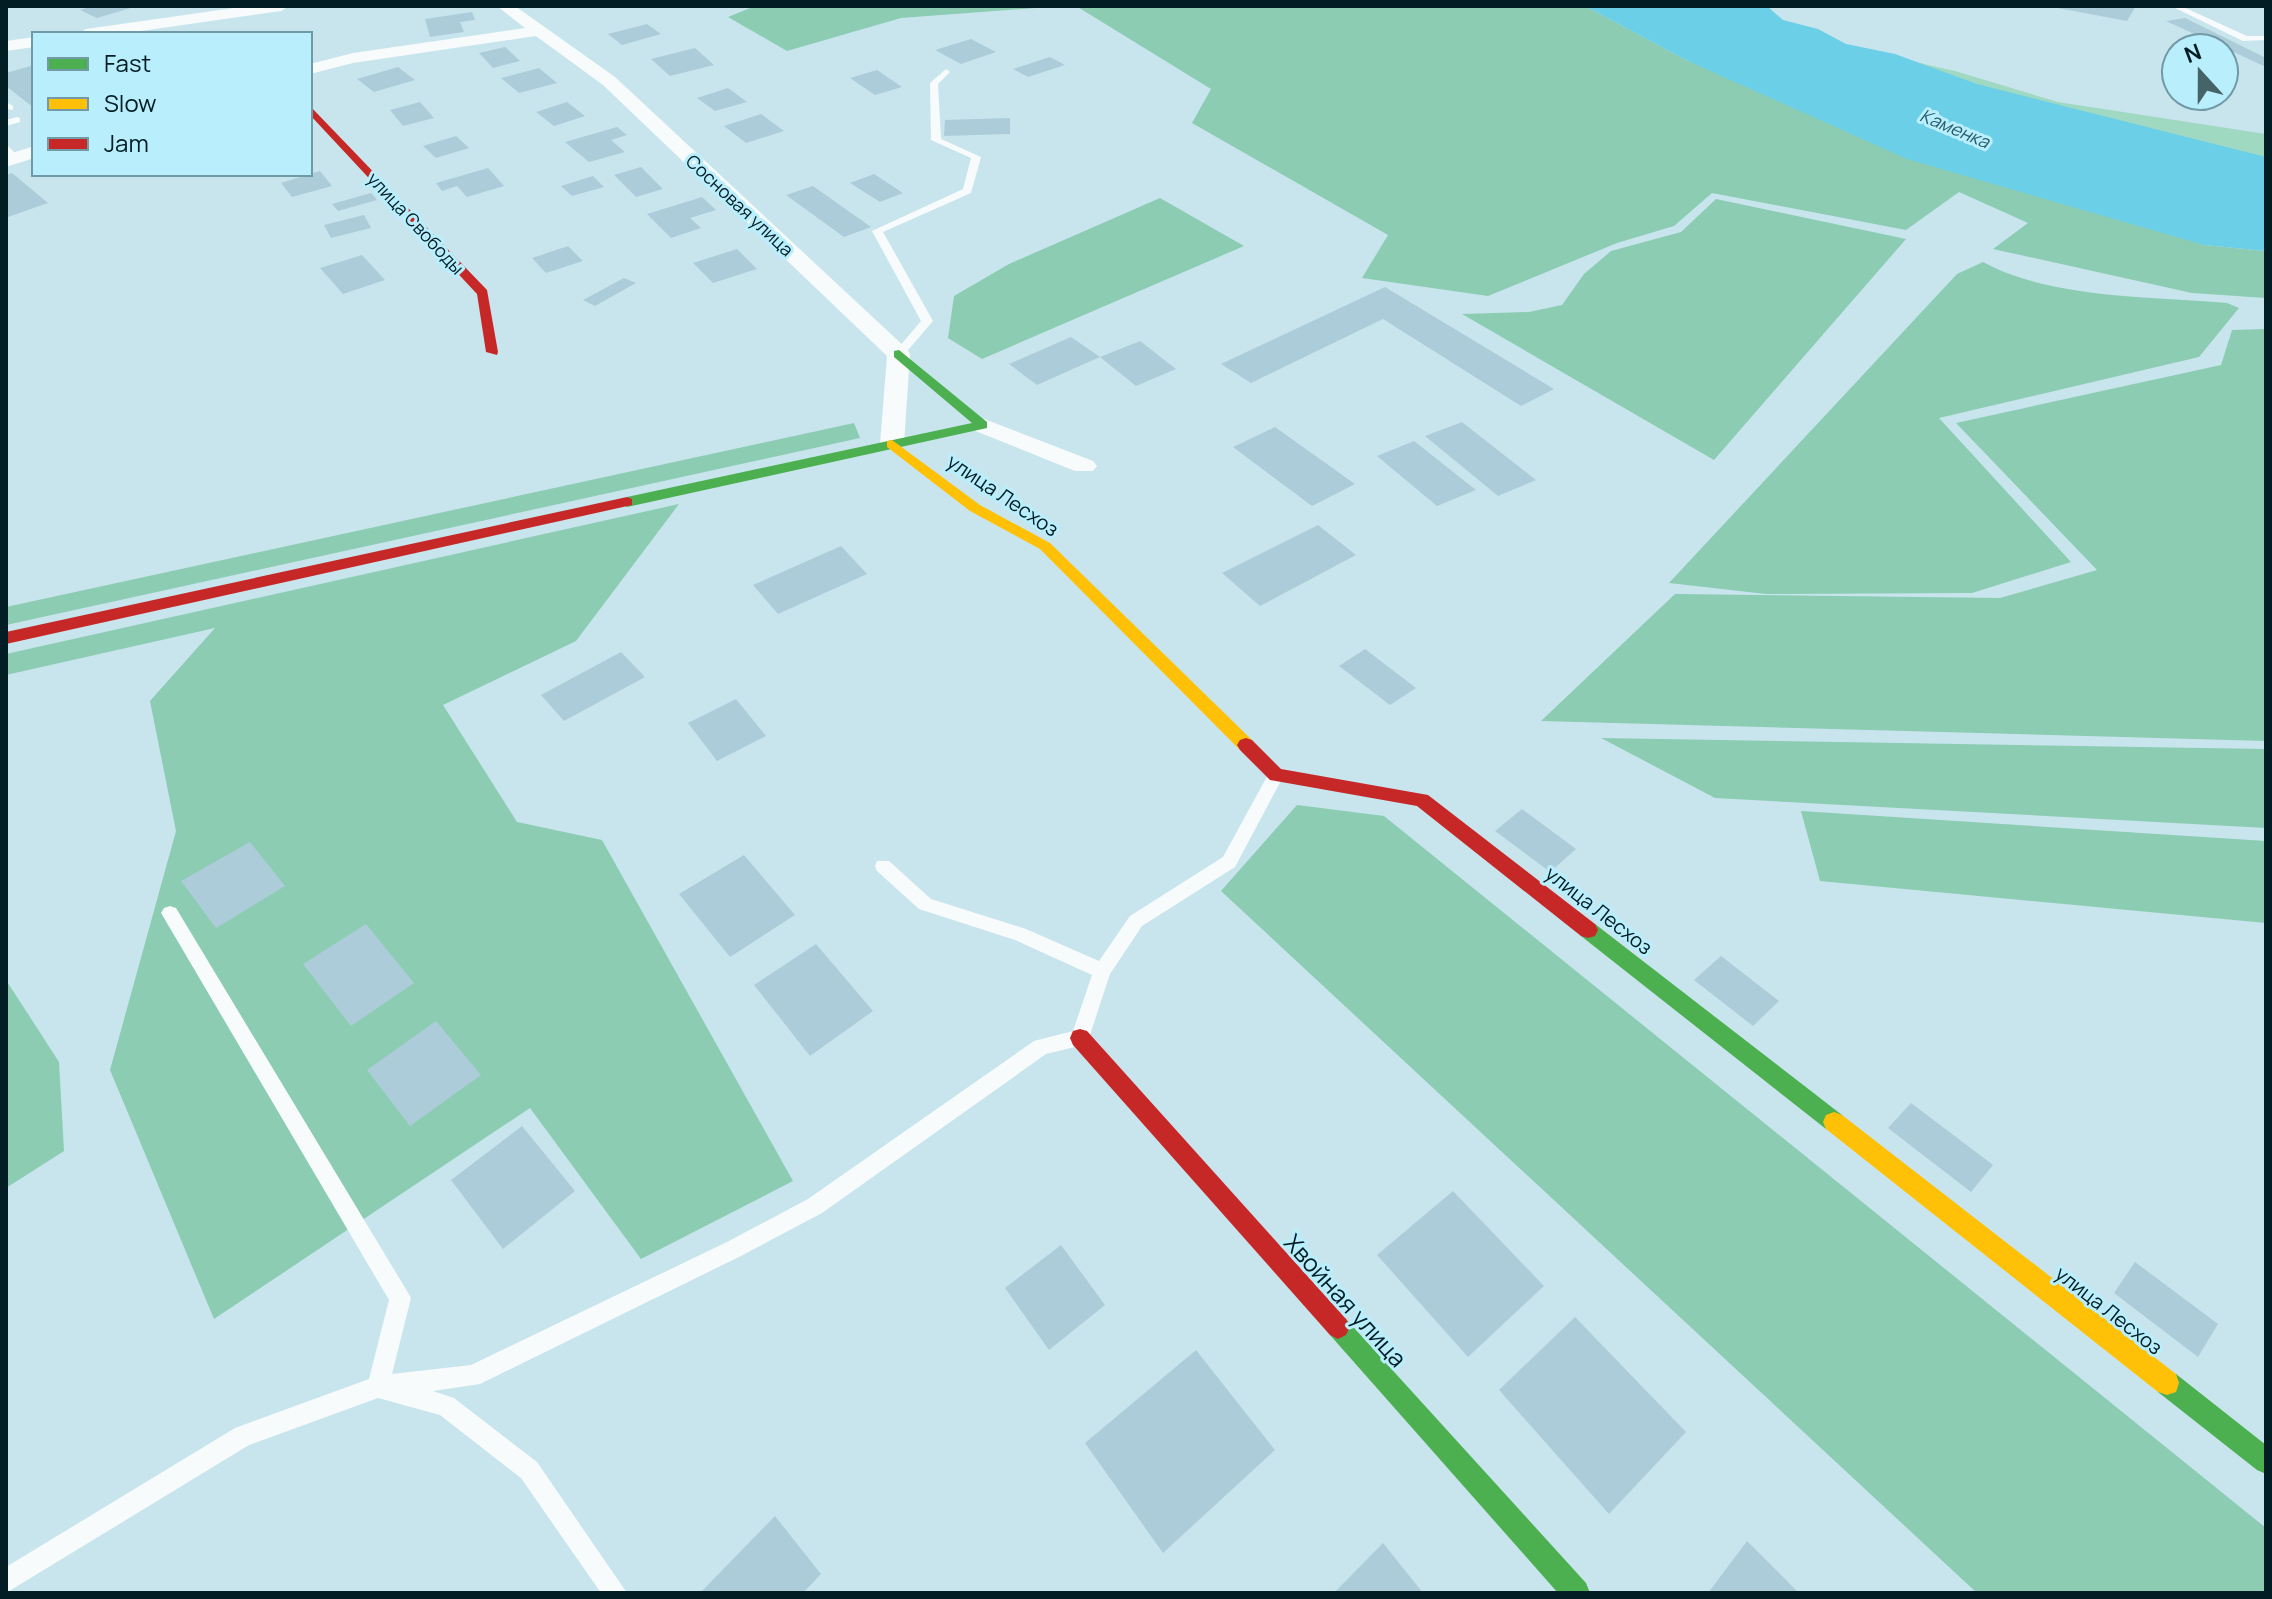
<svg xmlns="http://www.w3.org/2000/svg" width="2272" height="1599" font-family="Manrope,sans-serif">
<rect width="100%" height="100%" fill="#c8e5ed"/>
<path fill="#a0d9c2" d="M1897 58 1955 71 2058 102 2266 134V162L1994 93Z"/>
<g fill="#8bccb2">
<path d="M755 6H1062L901 18 787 51 728 17Z"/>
<path d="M1076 6H1585L1688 61 2204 245 2266 251V298L2192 293 1993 249 2028 223 1959 192 1906 230 1712 193 1674 226 1617 243 1488 296 1362 278 1388 235 1192 123 1211 89Z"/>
<path d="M1160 198 1244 246 982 359 948 338 954 296 1009 264Z"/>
<path d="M1716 199 1906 239 1714 460 1462 314 1529 312 1562 305 1584 274 1611 251 1681 232Z"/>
<path d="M1983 262C2051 299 2150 296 2227 303L2239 308 2199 357 1939 418 2071 562 1972 593 1766 594 1669 583 1957 274Z"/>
<path d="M2266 329V741L1541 721 1675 594 2000 598 2097 570 1956 423 2221 365 2232 330Z"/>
<path d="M854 423 860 438 6 625V607Z"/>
<path d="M679 504 576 641 443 705 517 822 602 840 793 1181 641 1259 530 1108 214 1319 110 1070 176 831 150 701 215 628 6 675V654Z"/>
<path d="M1601 738 2266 749V828L1715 798Z"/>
<path d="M1297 805 1384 816 2266 1528V1593H1977L1221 891Z"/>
<path d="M1801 811 2266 841V923L1820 881Z"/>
<path d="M6 980 59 1062 64 1151 6 1188Z"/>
</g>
<path fill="#6acfe7" d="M1585 6H1767L1783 20 1818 29 1846 44 1895 54 1977 84 2266 157V251L2204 245 1907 159 1688 61Z"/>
<g fill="#adccda">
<path d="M92 6H134V7L97 18 80 10Z"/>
<path d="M2047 6 2088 8 2136 6 2127 21Z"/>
<path d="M472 12 475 20 460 22 464 32 430 37 425 19Z"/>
<path d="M2185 18 2266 58V67L2166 21Z"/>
<path d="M647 24 661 34 622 45 608 34Z"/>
<path d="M971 39 996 52 961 64 935 50Z"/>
<path d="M505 47 520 61 493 68 479 53Z"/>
<path d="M695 48 714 65 670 76 651 59Z"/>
<path d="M1050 57 1065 65 1028 77 1013 69Z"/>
<path d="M34 65V108L6 86V73Z"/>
<path d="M398 67 415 80 374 92 357 79Z"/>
<path d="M539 68 557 83 519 93 501 78Z"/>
<path d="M877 70 902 87 875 95 850 78Z"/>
<path d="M728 88 747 102 715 111 697 98Z"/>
<path d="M420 102 434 118 403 126 390 110Z"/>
<path d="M567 102 585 116 554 126 536 112Z"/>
<path d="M761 114 784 131 746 143 724 126Z"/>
<path d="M1010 118V134L944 136 945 120Z"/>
<path d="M617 127 627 135 611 140 625 152 589 162 565 142Z"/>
<path d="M456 136 469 148 436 158 423 146Z"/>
<path d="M641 167 663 189 636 197 614 175Z"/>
<path d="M488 168 504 186 467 197 457 186 442 191 436 183Z"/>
<path d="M320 171 332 186 292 197 281 183Z"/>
<path d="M12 173 48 203 8 217 6 175Z"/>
<path d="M874 174 903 193 880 202 850 183Z"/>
<path d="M593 176 604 187 572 196 561 186Z"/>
<path d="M813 186 871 227 844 237 786 195Z"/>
<path d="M371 193 377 200 338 211 332 204Z"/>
<path d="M702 197 716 210 690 218 701 228 671 238 647 214Z"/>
<path d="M364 215 371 228 331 238 324 225Z"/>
<path d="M568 246 583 261 546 273 532 258Z"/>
<path d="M737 249 757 269 713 283 693 263Z"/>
<path d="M362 255 385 280 343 294 320 268Z"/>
<path d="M624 278 636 283 595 306 583 300Z"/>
<path d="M1385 287 1554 389 1521 406 1383 319 1251 383 1221 364Z"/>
<path d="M1071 337 1100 357 1037 385 1009 364Z"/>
<path d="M1140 341 1176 369 1136 386 1100 357Z"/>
<path d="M1462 422 1536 480 1498 496 1425 436Z"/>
<path d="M1275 427 1355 484 1312 506 1233 447Z"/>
<path d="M1414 441 1476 490 1437 506 1377 456Z"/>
<path d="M1318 525 1356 555 1260 606 1222 573Z"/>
<path d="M841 546 867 574 778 614 753 585Z"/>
<path d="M1365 649 1416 688 1390 705 1339 666Z"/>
<path d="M621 652 645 677 564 721 541 695Z"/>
<path d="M736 699 766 736 717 761 688 723Z"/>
<path d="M1522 809 1576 849 1550 872 1495 831Z"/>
<path d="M250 842 285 886 216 928 181 881Z"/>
<path d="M744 855 795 915 730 957 679 894Z"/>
<path d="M366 924 414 983 351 1026 303 964Z"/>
<path d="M816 944 873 1011 810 1056 754 985Z"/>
<path d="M1721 956 1779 1001 1753 1026 1694 980Z"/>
<path d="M436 1021 481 1075 410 1126 367 1070Z"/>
<path d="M1911 1103 1993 1165 1971 1192 1888 1128Z"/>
<path d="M522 1126 575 1191 503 1249 451 1180Z"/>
<path d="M1453 1191 1544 1286 1468 1357 1377 1255Z"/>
<path d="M1061 1245 1105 1305 1049 1350 1005 1288Z"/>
<path d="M2135 1262 2218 1324 2198 1357 2114 1293Z"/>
<path d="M1575 1317 1686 1432 1609 1514 1499 1390Z"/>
<path d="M1196 1350 1275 1450 1163 1553 1085 1443Z"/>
<path d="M775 1516 821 1574 803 1593H700Z"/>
<path d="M1747 1541 1799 1593H1708Z"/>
<path d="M1383 1543 1423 1593H1334Z"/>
</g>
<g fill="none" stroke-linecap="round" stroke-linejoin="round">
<g fill="#f7fbfc" fill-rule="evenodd">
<path d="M2171 6H2181L2247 36H2266V40L2243 41Z"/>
<path d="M946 69 950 72 938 84 941 139 981 157 971 193 883 232 933 321 903 356 899 357 893 354 921 321 872 231 963 189 971 158 931 140 930 83Z"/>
<path d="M6 102 13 106V110L6 109Z"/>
<path d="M17 117 20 118V122L6 126V120Z"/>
<path d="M6 144 18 156V160H12L6 153Z"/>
<path d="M1276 769 1284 775 1235 867 1142 926 1110 974 1087 1044 1046 1054 822 1213 741 1256 480 1384 433 1391 454 1398 537 1462 627 1593H601L521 1478 440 1415 378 1398 249 1445 6 1593V1567L235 1428 369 1379 389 1300 164 918 161 913 164 908 170 906 176 908 407 1291 411 1298 392 1374 471 1365 727 1242 808 1199 1034 1041 1073 1031 1092 975 1015 940 919 909 877 871 875 866 877 861H889L931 899 1026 929 1099 961 1130 916 1223 857 1270 771Z"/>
</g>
<g fill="#f7fbfc" fill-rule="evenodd">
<path d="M248 6H289L281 11 120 34H78L86 29Z"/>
<path d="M497 6H515L615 77 907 349 910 354 904 444 901 449H883L880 444 887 356 603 85 536 36 353 63 310 74V64L353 53 525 28Z"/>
<path d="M34 37V47L6 51V41Z"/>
<path d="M34 146V158L6 167V155Z"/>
<path d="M982 418 1093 461 1097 466 1093 471H1075L973 430 970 425 973 420Z"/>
</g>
<g fill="#4caf50" fill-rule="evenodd">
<path d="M899 350 987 422V428L627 507 620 502 627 497 972 423 894 357V351Z"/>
<path d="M1588 922 1595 924 1842 1115 1845 1122 1842 1129 1834 1132 1826 1129 1581 936 1578 930 1581 924Z"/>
<path d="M1338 1315 1346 1319 1586 1583 1590 1593H1558L1330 1335 1326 1327 1330 1319Z"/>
<path d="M2167 1371 2176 1374 2266 1445V1474L2257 1470 2158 1392 2155 1383 2158 1374Z"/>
</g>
<g fill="#ffc107" fill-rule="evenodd">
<path d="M892 440 980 505 1050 543 1252 740 1255 745 1252 750H1240L1040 549 970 511 887 447V441Z"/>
<path d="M1834 1112 1842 1115 2176 1374 2179 1383 2176 1392 2167 1395 2158 1392 1826 1129 1823 1122 1826 1115Z"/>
</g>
<g fill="#c62828" fill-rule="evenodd">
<path d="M310 106 487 290 498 352 497 355 486 352 477 294 310 115Z"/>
<path d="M627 497 632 499V505L6 644V632Z"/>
<path d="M1246 738 1252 740 1281 769 1428 795 1595 924 1598 930 1595 936 1588 938 1581 936 1417 806 1270 780 1240 750 1237 745 1240 740Z"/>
<path d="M1080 1029 1087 1031 1346 1319 1350 1327 1346 1335 1338 1339 1330 1335 1073 1045 1070 1038 1073 1031Z"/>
</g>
</g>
<g text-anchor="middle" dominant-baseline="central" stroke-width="6" stroke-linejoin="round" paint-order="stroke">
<g font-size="18" font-style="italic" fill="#285d6a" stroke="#b9eefc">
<text transform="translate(1955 128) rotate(23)">Каменка</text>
</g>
<g font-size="18" fill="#021d24" stroke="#b9eefc">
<text transform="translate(740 205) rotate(43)">Сосновая улица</text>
<text transform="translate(416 223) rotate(47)">улица Свободы</text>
</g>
<g font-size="20" fill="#021d24" stroke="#b9eefc">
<text transform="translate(1003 495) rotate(34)">улица Лесхоз</text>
<text transform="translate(1599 910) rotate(38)">улица Лесхоз</text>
<text transform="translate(2109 1310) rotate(38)">улица Лесхоз</text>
</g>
<g font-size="24" fill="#021d24" stroke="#b9eefc">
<text transform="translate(1346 1300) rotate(48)">Хвойная улица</text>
</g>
</g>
<rect width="2272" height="1599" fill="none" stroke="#021d24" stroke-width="16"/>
<rect x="32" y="32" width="280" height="144" fill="#b9eefc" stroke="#709aa6" stroke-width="2"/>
<rect x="48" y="58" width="40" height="12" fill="#4caf50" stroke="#709aa6" stroke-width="2"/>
<text x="104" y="72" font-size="24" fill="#021d24">Fast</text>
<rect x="48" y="98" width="40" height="12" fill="#ffc107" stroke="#709aa6" stroke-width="2"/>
<text x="104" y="112" font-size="24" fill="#021d24">Slow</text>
<rect x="48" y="138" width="40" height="12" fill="#c62828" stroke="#709aa6" stroke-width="2"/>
<text x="104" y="152" font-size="24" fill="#021d24">Jam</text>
<g transform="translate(2200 72) rotate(339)"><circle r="38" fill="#b9eefc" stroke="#709aa6" stroke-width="2"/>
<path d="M0-6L14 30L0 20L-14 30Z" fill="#47636a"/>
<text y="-12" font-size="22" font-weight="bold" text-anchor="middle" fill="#021d24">N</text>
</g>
</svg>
